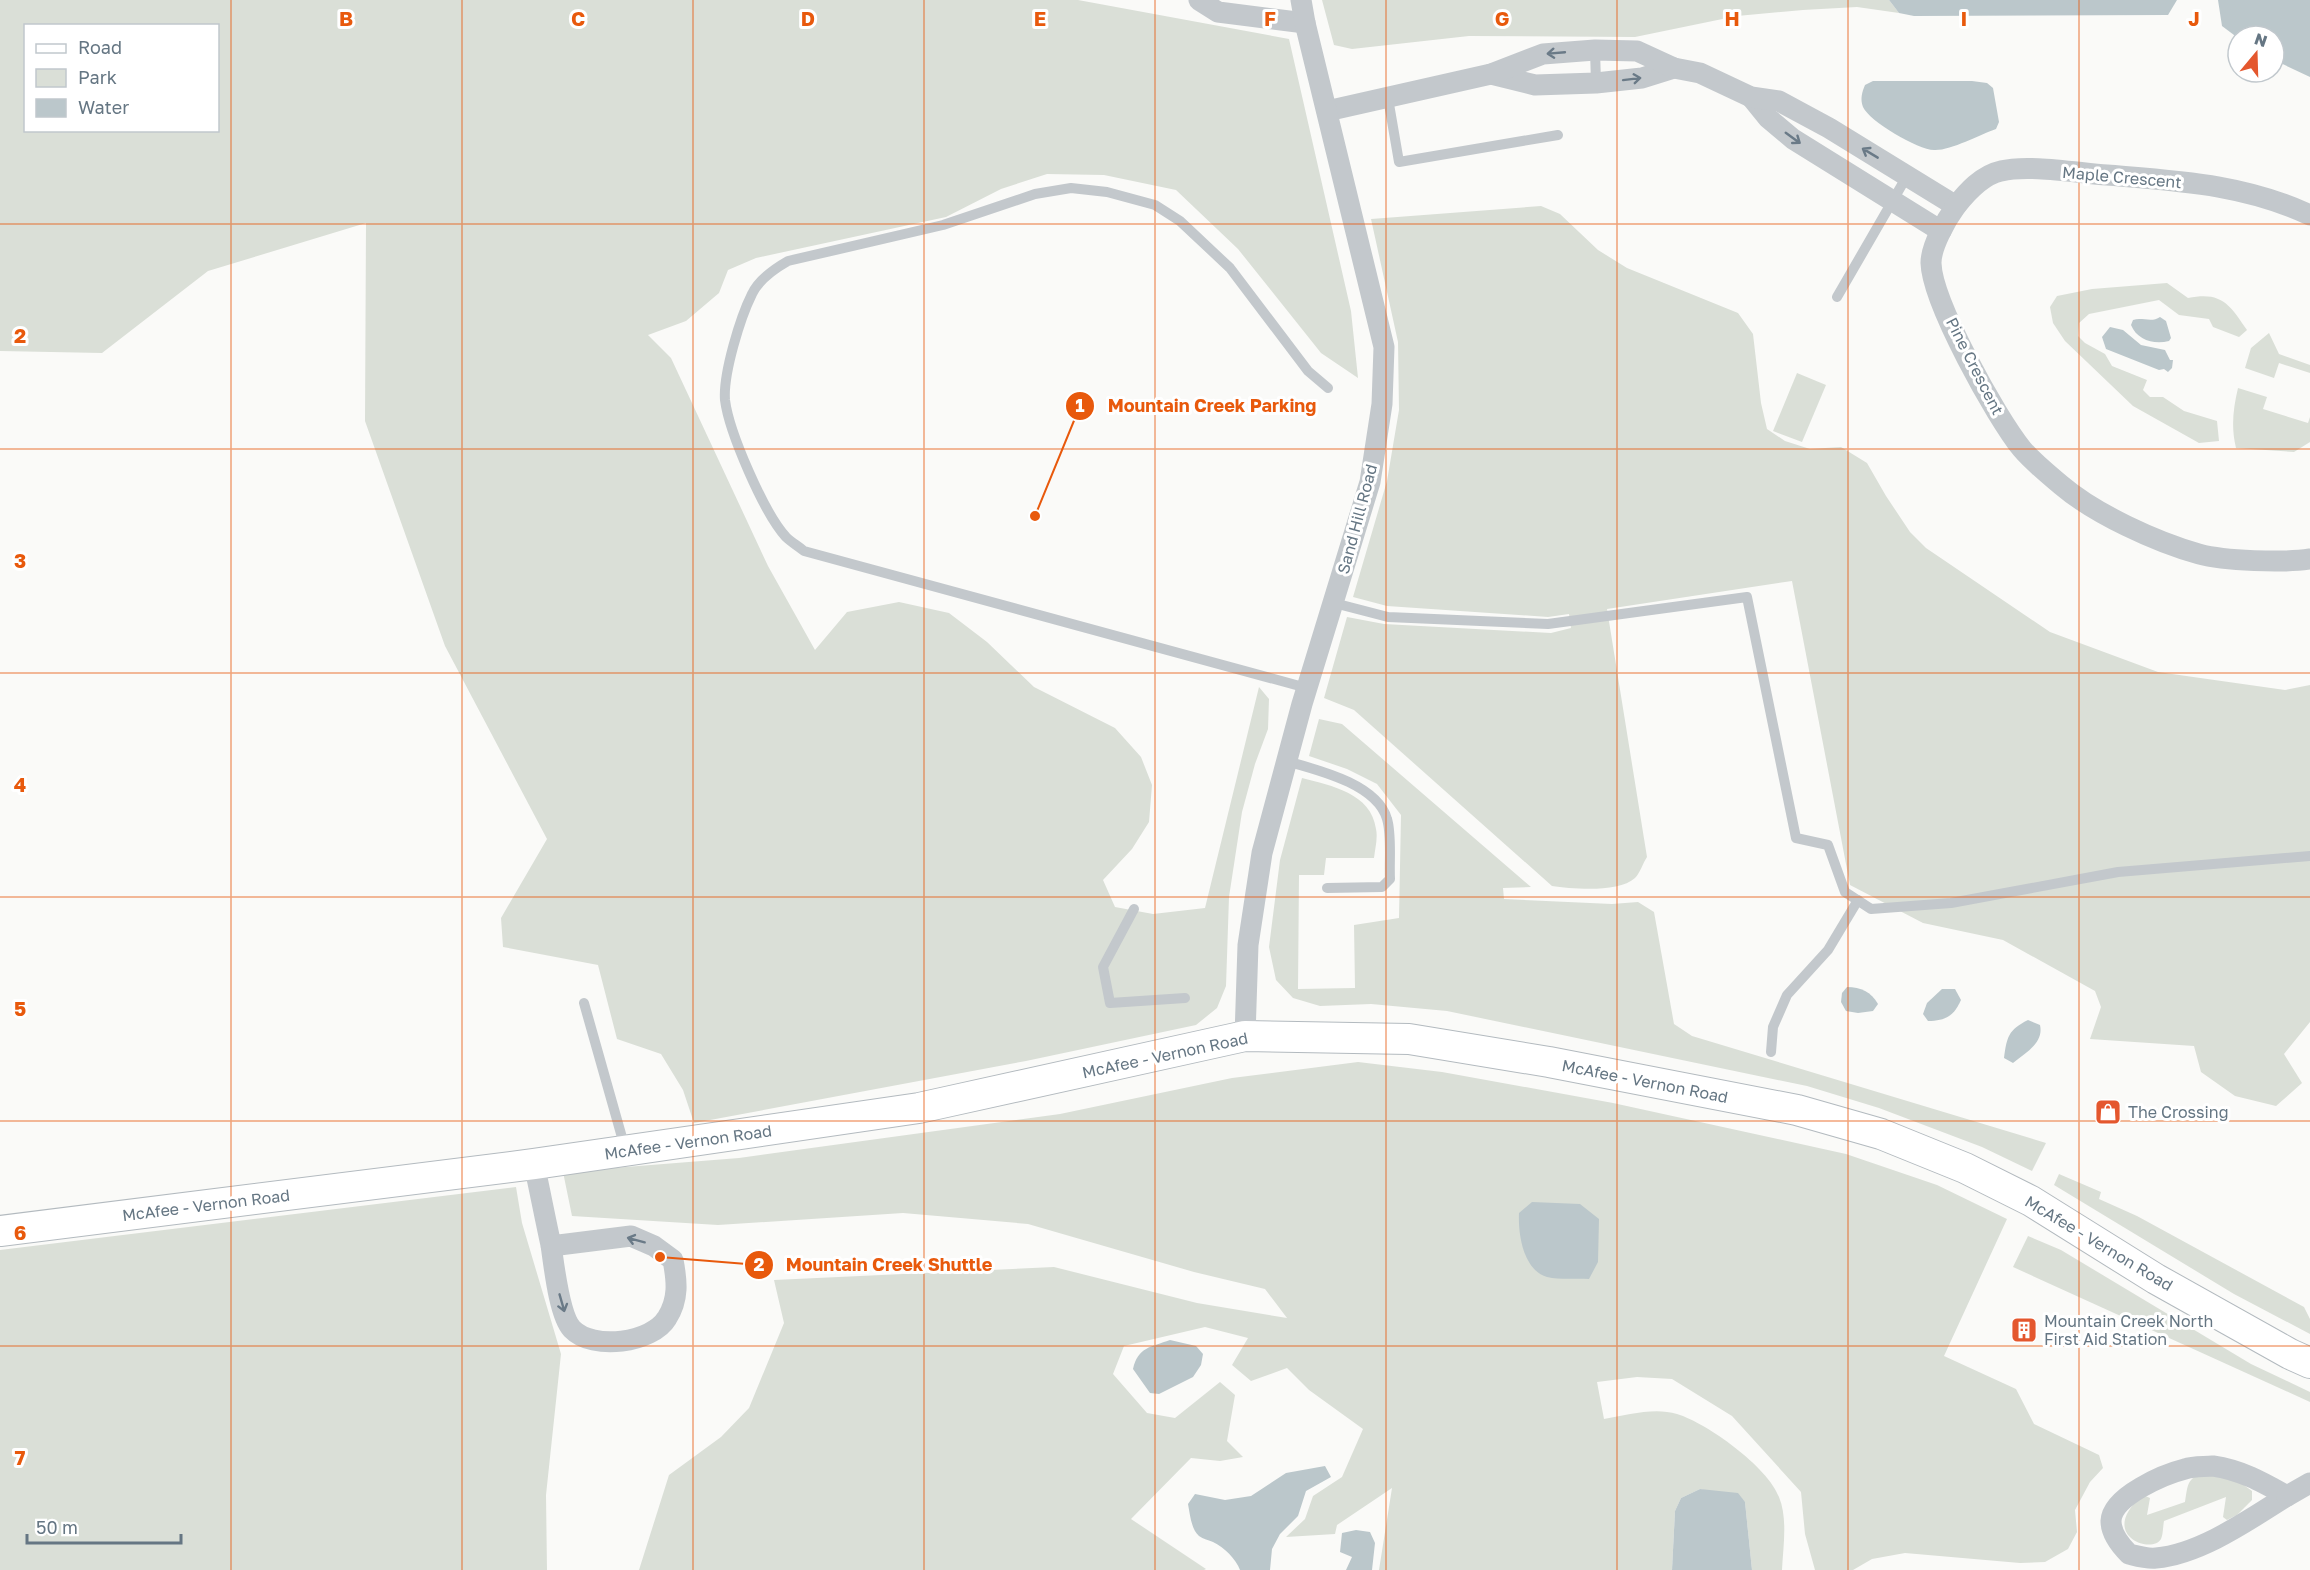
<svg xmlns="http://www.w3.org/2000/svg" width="2310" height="1570" font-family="'Golos Text',sans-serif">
<rect width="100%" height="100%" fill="#fafaf8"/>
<g fill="#dadfd7" fill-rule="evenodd">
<path d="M0 0H1078L1289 39 1351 311 1358 378 1321 353 1238 249 1176 190 1104 175 1047 174 1001 189 946 217 756 258 728 270 719 293 686 321 648 335 671 358 768 566 815 650 847 612 899 602 949 613 987 642 1034 687 1115 728 1141 757 1152 785 1149 822 1132 849 1103 880 1115 907 1153 914 1205 908 1259 687 1269 699 1268 729 1255 764 1242 812 1229 897 1226 986 1217 1008 1196 1025 1026 1061 694 1123 683 1090 661 1054 617 1039 598 965 503 947 501 918 547 839 445 646 365 421 366 223 208 271 102 353 0 351ZM26 26H218V130H26Z"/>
<path d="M1322 0H1889L1899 13 1857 7 1803 10 1737 16 1635 37 1469 36 1352 49 1334 45Z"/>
<path d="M1541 206 1560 214 1598 250 1627 268 1738 313 1753 334 1761 403 1767 429 1785 441 1810 449 1841 447 1867 463 1886 496 1910 532 1926 548 2050 632 2158 672 2285 690 2310 685V1022L2284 1054 2302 1083 2276 1106 2235 1096 2201 1072 2194 1046 2090 1039 2101 1007 2095 991 2003 940 1923 923 1850 885 1792 581 1607 609 1647 857C1643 863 1640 873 1635 878 1619 893 1573 889 1552 886L1354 710 1324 698 1347 617 1384 624 1551 633 1571 628 1569 614 1548 617 1387 606 1353 597 1387 481 1399 410 1398 342 1371 219Z"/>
<path d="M2167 283 2188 298C2222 291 2230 305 2247 330L2239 337 2213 327 2209 319 2179 315 2159 300 2089 314 2079 323 2078 336 2085 343 2105 354 2112 366 2147 380 2143 390 2150 397H2163L2184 411 2217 421 2219 441 2199 443 2133 406 2065 341 2053 323 2050 307 2057 296 2092 289Z"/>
<path d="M2269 333 2279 354 2310 365V373L2279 363 2274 378 2245 368 2251 348Z"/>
<path d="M1797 373 1826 385 1802 442 1773 431Z"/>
<path d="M2238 388 2267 397 2263 409 2308 423 2310 417V442L2294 452 2236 448C2231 427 2233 409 2238 388Z"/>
<path d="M1319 719 1342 724 1531 887 1503 888 1504 899 1612 904 1638 902 1654 912 1674 1024 1692 1036 2046 1143 2032 1171 1982 1147 1879 1108 1807 1086 1447 1011 1371 1004 1320 1006 1293 998 1276 980 1269 947 1280 860 1302 778C1332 786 1371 793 1376 829 1378 838 1375 849 1374 858H1326L1324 875H1299L1298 989 1355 988 1354 925 1399 918 1401 815 1377 784 1347 769 1309 756Z"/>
<path d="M1358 1062 1442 1072 1613 1103 1846 1154 1937 1185 2007 1219 1944 1356 2016 1389 2034 1424 2099 1455 2103 1468 2090 1482 2075 1510 2077 1532 2068 1549 2045 1562 2020 1563 1905 1553 1872 1559 1853 1570H1815L1805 1534 1801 1492 1732 1416 1672 1379 1637 1377 1597 1382 1604 1419C1628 1415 1654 1407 1677 1414 1707 1423 1768 1467 1779 1497 1788 1519 1783 1547 1782 1570H1752L1745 1502 1700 1489 1681 1498 1675 1511 1672 1570H1379L1392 1488 1337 1525 1335 1534 1286 1537 1305 1519 1313 1496 1342 1477 1363 1429 1309 1390 1287 1368 1251 1381 1232 1365 1248 1338 1205 1327 1124 1346 1113 1374 1147 1413 1175 1418 1220 1382 1235 1395 1227 1441 1243 1457 1220 1461 1191 1458 1131 1519 1206 1569 1204 1570H639L669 1475 721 1437 749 1408 784 1323 774 1280 1054 1267 1197 1303 1287 1318 1265 1289 1194 1272 1028 1224 903 1213 718 1225 572 1216 563 1172 739 1158 1060 1114 1232 1078Z"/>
<path d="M2059 1174 2101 1192 2099 1199 2137 1216 2304 1307 2310 1319V1334L2234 1294 2054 1185Z"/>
<path d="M516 1187 522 1223 561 1354 546 1495 547 1570H0V1250Z"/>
<path d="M2028 1236 2061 1250 2251 1364 2310 1392V1402L2013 1267Z"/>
<path d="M2206 1473 2241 1483 2252 1491V1500L2237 1515 2227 1520 2223 1517 2226 1497 2164 1521C2163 1526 2163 1535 2161 1539 2152 1555 2096 1535 2143 1495L2150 1498 2147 1515 2185 1502C2188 1484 2187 1477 2206 1473Z"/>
</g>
<g fill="#bbc7cb">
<path d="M1889 0H2177L2168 15 1914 16 1899 13Z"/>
<path d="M2218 0H2310V77L2274 60V36H2238V38L2222 26Z"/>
<path d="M1873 81H1972L1987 83 1993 88 1999 122 1996 129C1979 135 1950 151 1934 150 1918 150 1869 121 1863 107 1860 99 1862 92 1865 85Z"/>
<path d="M2160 317 2166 321 2171 338 2169 341C2154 345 2137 340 2131 325L2133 320C2142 317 2152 323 2160 317Z"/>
<path d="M2110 327 2123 330 2141 345 2165 350 2170 360H2173L2172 368 2168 372 2164 369 2159 370 2106 349 2102 337Z"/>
<path d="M1847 987C1861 987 1871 992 1878 1004L1873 1011 1858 1013 1846 1011 1841 1002 1842 993Z"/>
<path d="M1942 989H1955L1961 1000C1954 1016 1945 1021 1928 1021L1923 1014 1927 1003Z"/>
<path d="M2028 1020 2040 1025C2044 1043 2026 1052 2013 1063L2004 1058C2007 1037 2008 1030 2028 1020Z"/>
<path d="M1532 1202 1580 1204 1599 1219 1598 1262 1589 1279C1576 1278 1560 1280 1547 1277 1523 1270 1518 1234 1519 1213Z"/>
<path d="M1170 1340 1196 1346 1203 1354 1201 1365 1193 1377 1159 1394 1150 1393 1133 1369C1138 1347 1151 1347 1170 1340Z"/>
<path d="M1325 1466 1331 1477 1306 1491 1298 1516 1280 1534 1272 1549 1270 1570H1240C1236 1559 1224 1547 1213 1542 1209 1540 1203 1539 1199 1536 1191 1529 1190 1514 1188 1504L1195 1494 1225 1500 1251 1496 1286 1473Z"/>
<path d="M1700 1489 1738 1493 1745 1502 1752 1570H1672L1675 1511 1681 1498Z"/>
<path d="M1356 1530 1370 1532 1375 1543 1372 1570H1346L1352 1557 1340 1552 1342 1533Z"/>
</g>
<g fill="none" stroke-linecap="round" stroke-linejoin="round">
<defs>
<path id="secondary" d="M0 1231 534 1164 919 1108 1245 1036 1409 1039 1549 1062 1797 1110 1881 1134 1965 1168 2031 1201 2156 1279 2290 1354 2310 1363"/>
</defs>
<use href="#secondary" stroke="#b3babf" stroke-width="32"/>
<g stroke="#c3c8cc" stroke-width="10">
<path d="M1595 50 1596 83"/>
<path d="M1388 98 1399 162 1558 135"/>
<path d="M1837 297 1907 176"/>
<path d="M1334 603 1388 617 1548 624 1747 597 1796 838 1828 845 1845 892 1871 909 1951 903 2118 872 2310 856"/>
<path d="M1307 688 804 551C798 546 791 542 786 537 764 513 729 432 725 400 723 374 740 318 752 294 759 279 774 269 788 261L943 225 1035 194 1071 188 1107 192 1155 205 1180 221 1230 268 1308 371 1328 388"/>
<path d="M1286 761C1318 770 1377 784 1387 819 1392 835 1389 862 1390 879L1382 887 1327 888"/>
<path d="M1134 909 1103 967 1110 1003 1185 998"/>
<path d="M584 1003 625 1148"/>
<path d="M1771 1052 1773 1027 1787 995 1828 950 1858 900"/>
</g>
<g stroke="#c3c8cc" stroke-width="21">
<path d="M1199 0 1218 12 1305 23"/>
<path d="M1491 74 1535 85 1596 83 1642 78 1674 68"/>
<path d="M1751 97 1768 118 1793 139 1941 231"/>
<path d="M1327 111 1491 74 1543 54 1595 50 1637 51 1674 68 1700 73 1751 97 1779 101 1829 128 1956 206"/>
<path d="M2310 215C2244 184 2178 181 2107 175 2078 173 2028 164 2001 171 1982 175 1967 192 1956 206 1946 220 1931 246 1931 263 1932 302 1996 417 2022 449 2033 462 2048 474 2061 485 2095 514 2156 542 2199 554 2224 561 2284 563 2310 559"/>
<path d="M1245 1036 1248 945 1262 853 1302 704 1370 482 1382 404 1384 347 1305 23 1301 0"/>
<path d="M534 1164C540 1191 545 1218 551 1245 554 1265 559 1315 572 1329 593 1351 652 1343 667 1318 679 1299 677 1281 673 1260L654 1246 631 1236 551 1246"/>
<path d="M2213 1466C2241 1470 2262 1482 2287 1496 2250 1519 2201 1554 2156 1558 2147 1559 2137 1556 2129 1554 2121 1546 2111 1534 2111 1521 2112 1496 2165 1474 2185 1469 2194 1466 2204 1467 2213 1466Z"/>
<path d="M2287 1496 2310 1483"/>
</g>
<use href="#secondary" stroke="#fff" stroke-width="30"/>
</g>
<defs><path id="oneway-shaft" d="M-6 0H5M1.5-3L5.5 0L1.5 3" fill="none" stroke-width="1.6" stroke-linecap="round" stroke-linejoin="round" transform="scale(1.5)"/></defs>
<g stroke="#6a7a87">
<use href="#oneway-shaft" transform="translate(1556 53) rotate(175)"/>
<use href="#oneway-shaft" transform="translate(1632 79) rotate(-7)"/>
<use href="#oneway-shaft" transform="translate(1793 138) rotate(36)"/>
<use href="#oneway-shaft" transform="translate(1870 153) rotate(-149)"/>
<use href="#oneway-shaft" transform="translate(636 1240) rotate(-165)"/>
<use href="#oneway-shaft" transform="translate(562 1303) rotate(74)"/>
</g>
<path fill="none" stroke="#e8590c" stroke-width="1.5" stroke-opacity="0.55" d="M231 0V1570M462 0V1570M693 0V1570M924 0V1570M1155 0V1570M1386 0V1570M1617 0V1570M1848 0V1570M2079 0V1570M0 224H2310M0 449H2310M0 673H2310M0 897H2310M0 1121H2310M0 1346H2310"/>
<defs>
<symbol id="shop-square" viewBox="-11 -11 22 22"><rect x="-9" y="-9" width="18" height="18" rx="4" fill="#e4572e" stroke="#fff"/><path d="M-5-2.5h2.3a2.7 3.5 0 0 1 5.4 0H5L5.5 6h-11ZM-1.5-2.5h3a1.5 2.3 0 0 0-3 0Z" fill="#fff"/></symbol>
<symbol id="building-square" viewBox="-11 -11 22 22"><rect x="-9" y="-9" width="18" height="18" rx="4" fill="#e4572e" stroke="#fff"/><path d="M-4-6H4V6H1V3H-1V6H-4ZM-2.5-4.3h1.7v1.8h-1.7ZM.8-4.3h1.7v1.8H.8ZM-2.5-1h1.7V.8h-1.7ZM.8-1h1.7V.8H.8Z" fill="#fff"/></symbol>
</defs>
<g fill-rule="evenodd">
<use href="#shop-square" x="2093" y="1097" width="30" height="30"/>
<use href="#building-square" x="2009" y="1315" width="30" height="30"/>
</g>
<g text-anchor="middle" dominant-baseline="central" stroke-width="6" stroke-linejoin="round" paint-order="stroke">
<g font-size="16" fill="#657683" stroke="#fff">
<text transform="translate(2122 177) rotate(5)">Maple Crescent</text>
<text transform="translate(1975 366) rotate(63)">Pine Crescent</text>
<text transform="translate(1357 519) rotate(-75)">Sand Hill Road</text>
<text transform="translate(1165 1055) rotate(-12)">McAfee - Vernon Road</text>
<text transform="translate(1645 1081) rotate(11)">McAfee - Vernon Road</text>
<text transform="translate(688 1142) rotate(-8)">McAfee - Vernon Road</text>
<text transform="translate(206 1205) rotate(-7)">McAfee - Vernon Road</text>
<text transform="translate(2099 1243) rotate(31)">McAfee - Vernon Road</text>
</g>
<g font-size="16" fill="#657683" stroke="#fff" text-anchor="start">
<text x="2128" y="1112">The Crossing</text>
<text x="2044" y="1321">Mountain Creek North<tspan x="2044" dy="18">First Aid Station</tspan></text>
</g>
</g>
<g font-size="20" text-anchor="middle" font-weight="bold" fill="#e8590c" stroke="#fff" stroke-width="6" stroke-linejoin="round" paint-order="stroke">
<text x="346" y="26">B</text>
<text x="578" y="26">C</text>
<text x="808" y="26">D</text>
<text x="1040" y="26">E</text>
<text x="1270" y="26">F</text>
<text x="1502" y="26">G</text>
<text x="1732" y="26">H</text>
<text x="1964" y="26">I</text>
<text x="2194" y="26">J</text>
<text x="20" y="343">2</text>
<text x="20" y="568">3</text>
<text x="20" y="792">4</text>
<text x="20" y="1016">5</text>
<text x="20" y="1240">6</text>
<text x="20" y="1465">7</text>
</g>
<path fill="none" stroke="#e8590c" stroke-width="2" d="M1035 516L1080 406M660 1257L759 1265"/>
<g fill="#e8590c" stroke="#fff" stroke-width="2">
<circle cx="1035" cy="516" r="6"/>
<circle cx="660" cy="1257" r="6"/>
<circle cx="1080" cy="406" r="15"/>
<circle cx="759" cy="1265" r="15"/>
</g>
<g font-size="18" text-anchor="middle" font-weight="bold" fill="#fff">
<text x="1080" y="412">1</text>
<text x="759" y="1271">2</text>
</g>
<g font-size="18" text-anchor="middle" font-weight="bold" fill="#e8590c" stroke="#fff" stroke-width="6" stroke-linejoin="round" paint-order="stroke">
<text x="1212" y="412">Mountain Creek Parking</text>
<text x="889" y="1271">Mountain Creek Shuttle</text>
</g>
<rect x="24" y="24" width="195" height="108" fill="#ffffff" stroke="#c1c8cd" stroke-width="1.5"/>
<rect x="36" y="44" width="30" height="9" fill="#ffffff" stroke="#c1c8cd" stroke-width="1.5"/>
<text x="78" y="54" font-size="18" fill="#657683">Road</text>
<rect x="36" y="69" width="30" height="18" fill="#dadfd7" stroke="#c1c8cd" stroke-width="1.5"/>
<text x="78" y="84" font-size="18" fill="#657683">Park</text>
<rect x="36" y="99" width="30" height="18" fill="#bbc7cb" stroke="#c1c8cd" stroke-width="1.5"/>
<text x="78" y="114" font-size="18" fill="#657683">Water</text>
<g transform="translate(2256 54) rotate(19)"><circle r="28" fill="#ffffff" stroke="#c1c8cd" stroke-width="1.5"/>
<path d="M0-4.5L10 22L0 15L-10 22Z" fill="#e4572e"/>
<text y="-9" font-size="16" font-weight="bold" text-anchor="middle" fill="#657683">N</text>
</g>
<path d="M27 1534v9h154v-9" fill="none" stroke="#657683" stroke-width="3"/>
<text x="36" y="1534" font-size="18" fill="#657683" stroke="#ffffff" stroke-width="4.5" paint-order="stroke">50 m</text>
</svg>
